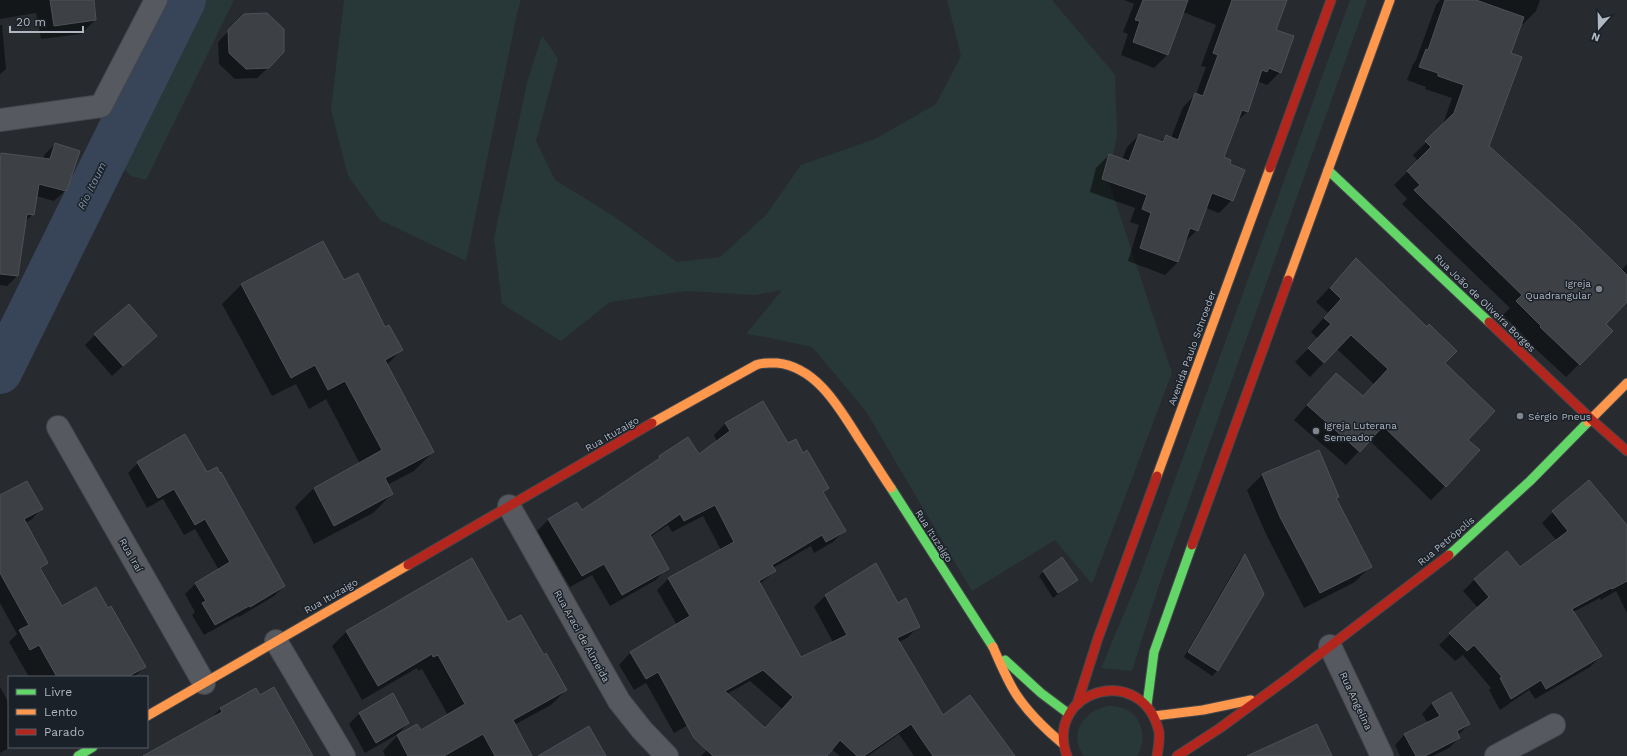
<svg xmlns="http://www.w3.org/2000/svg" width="1627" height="756" font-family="'Work Sans',sans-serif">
<rect width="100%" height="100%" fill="#272b30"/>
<g fill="#283738">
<path d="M194 0H234L146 180 131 176 117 161Z"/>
<path d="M344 0H521L518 9 466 261 380 220 348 176 331 109Z"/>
<path d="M947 0H1052L1115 75 1117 136 1108 179 1172 373 1092 584 1055 540 972 591 865 410 812 347 765 337 746 334 782 290 755 295 686 291 610 302 561 341 502 304 494 238 527 83 542 35 558 59 536 141 555 180 612 215 677 262 720 257 766 215 801 165 875 139 936 104 961 56Z"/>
<path d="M1350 0H1367L1159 585 1132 671 1101 668 1139 578Z"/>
<path d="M1108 706C1115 706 1123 707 1129 711 1144 721 1146 742 1137 756H1084C1067 733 1084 711 1108 706Z"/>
</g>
<g fill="#0007" fill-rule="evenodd">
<path d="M0 0H93L95 20 81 34 41 39 36 13 0 19Z"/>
<path d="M1124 0H1286L1275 30 1280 72 1267 85 1257 81 1247 112 1236 122 1223 158 1232 200 1219 213 1206 208 1197 230 1184 243 1178 262 1165 275 1128 261 1139 225 1130 222 1135 208 1090 192 1096 168 1109 155 1122 160 1127 147 1139 135 1160 142 1166 136 1171 138 1183 107 1196 94 1206 67 1201 66 1216 25 1183 12 1167 55 1154 68 1121 55 1128 34 1123 32 1134 4Z"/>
<path d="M1440 0H1540L1536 11 1523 24 1520 23 1509 53 1488 146 1621 271 1627 264V301L1605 324 1612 331 1566 377 1527 341 1528 340 1503 315 1510 308 1402 204 1407 199 1394 185 1418 161 1413 155 1442 127 1452 98 1425 89 1426 87 1407 80 1413 64 1416 60 1436 5Z"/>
<path d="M244 15 268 68 257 78 235 79 219 64 218 42Z"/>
<path d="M0 25H2L6 69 0 74Z"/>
<path d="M55 144 79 152 65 191 54 201 36 196 33 214 25 222 18 275 7 286 0 285V156L2 154 43 160 45 154Z"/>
<path d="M1356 259 1444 363 1466 440 1445 486 1431 500 1369 440 1346 465 1294 420 1322 388 1362 397 1374 384 1337 349 1310 377 1295 362 1318 339 1311 332 1328 313 1316 302Z"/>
<path d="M344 281 385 328 401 350 387 365 433 452 414 471 387 485 392 494 373 513 314 544 295 507 314 488 360 464 326 399 309 409 296 384 272 396 222 304 241 285Z"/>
<path d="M95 335 156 336 112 376 85 345Z"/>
<path d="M725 424 788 445 803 454 828 488 822 493 844 531 833 542 814 553 811 546 773 568 775 571 760 584 800 658 833 642 814 607 826 595 898 604 919 626 907 638 899 642 942 717 1013 756H914L899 734 868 756H840L800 724 821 756H701L707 750 706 715 674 733 646 683 634 690 619 665 630 653 677 625 657 590 669 578 721 550 703 516 672 532 668 525 650 537 667 568 656 580 610 606 592 575 570 587 537 531 548 520 577 503 581 511 650 466 660 457 699 455 717 442 714 435ZM750 681 782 709 764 729 727 694Z"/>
<path d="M1318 451 1338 497 1336 499 1371 566 1355 582 1304 608 1265 532 1247 490 1262 475Z"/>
<path d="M138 463 206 474 284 586 274 596 239 617 238 616 204 635 192 615 195 612 185 594 196 583 219 570 195 529 184 535 163 499 147 508 128 473Z"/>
<path d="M0 497 41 509 31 520 25 523 47 562 40 570 61 608 145 667 134 677H29L9 642 17 634 0 603Z"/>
<path d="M1553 512 1627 526V613L1616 591 1601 600 1600 598 1573 612 1601 656 1590 667 1535 699 1529 690 1500 710 1489 690 1491 688 1463 655 1455 661 1439 645 1478 608 1463 591 1474 580 1507 553 1519 568 1557 541 1542 523Z"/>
<path d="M1244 556 1263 594 1217 671 1212 676 1184 657 1240 560Z"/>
<path d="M1044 571 1076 580 1053 598 1039 576Z"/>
<path d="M507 624 544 656 566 690 551 705 514 725 531 756H385L383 751 397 736 417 725 421 731 448 715 422 669 418 671 417 668 362 700 332 646 347 631Z"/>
<path d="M0 687 9 703 10 747 0 753Z"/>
<path d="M256 690 296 756H144L210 720 220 709Z"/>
<path d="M392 694 408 723 398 734 365 753 349 724 359 714Z"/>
<path d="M1432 703 1469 724 1458 735 1459 738 1449 748 1433 756H1400L1395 745 1405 734 1428 723 1422 714Z"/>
</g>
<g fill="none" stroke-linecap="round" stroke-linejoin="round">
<path stroke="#384457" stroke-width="44" d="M0 372 184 0"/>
</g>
<g fill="#3d4045" stroke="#4e5257" fill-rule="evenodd">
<path d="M50 0H94L96 20 54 26Z"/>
<path d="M1143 0H1188L1168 55 1133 42 1140 21 1135 20Z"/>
<path d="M1232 0H1287L1276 30 1294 36 1281 73 1269 68 1267 72 1262 70 1248 112 1242 110 1224 157 1231 160 1230 164 1245 170 1233 201 1212 193 1198 231 1190 228 1178 262 1140 248 1151 213 1142 209 1147 195 1102 179 1109 154 1129 161 1139 134 1163 142 1166 135 1178 140 1195 93 1203 96 1218 55 1213 53Z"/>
<path d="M1445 0H1476L1524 17 1511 53 1522 57 1489 146 1577 226 1627 275V302L1606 324 1613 331 1580 365 1540 327 1541 326 1516 301 1522 295 1414 190 1420 185 1407 171 1431 147 1425 141 1454 113 1464 85 1438 76V73L1419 67 1426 49 1428 50Z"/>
<path d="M267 13 284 29V52L269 68 246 69 229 53 228 30 244 14Z"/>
<path d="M55 143 80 151 68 187 66 191 39 184 34 215 27 214 18 276 0 274V165L1 153 50 159Z"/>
<path d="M323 241 344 280 358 273 385 327 389 325 403 350 385 360 434 452 385 478 393 494 334 526 314 488 382 450 345 381 328 390 315 365 291 378 241 284Z"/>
<path d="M1356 258 1427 327 1429 324 1457 351 1445 363 1495 411 1468 440 1480 450 1446 487 1383 426 1360 452 1307 405 1336 373 1363 396 1388 369 1351 335 1324 363 1308 348 1331 324 1324 318 1341 299 1330 288Z"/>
<path d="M129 304 157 336 123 366 94 334Z"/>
<path d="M763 401 788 443 796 439 803 453 807 450 829 488 823 492 846 531 826 542 822 535 772 565 776 571 759 581 801 657 847 635 825 595 876 563 898 603 906 598 920 627 897 638 943 715 970 695 1015 756H933L911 724 864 756H857L840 740 827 756H713L694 738 658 672 646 679 630 652 690 616 668 578 734 542 715 505 684 521 680 514 650 535 669 569 622 595 604 564 582 576 548 519 577 502 582 510 660 458 659 456 688 437 699 454 730 431 725 423ZM763 670 793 697 765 728 725 691Z"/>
<path d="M185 434 207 472 217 467 220 473 221 472 285 586 250 607 249 606 215 625 202 603 206 601 195 583 230 562 205 519 195 525 174 489 158 498 137 462Z"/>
<path d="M1319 450 1339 497 1336 498 1372 567 1320 593 1280 517 1262 474Z"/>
<path d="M1589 480 1627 525V581L1612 589 1611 588 1572 609 1602 656 1546 689 1541 680 1511 699 1500 678 1502 677 1474 645 1467 651 1449 633 1489 597 1474 579 1507 551 1520 567 1568 531 1552 511Z"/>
<path d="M27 481 43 509 24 519 48 563 40 568 62 606 96 587 108 608 111 606 146 667 127 677H57L39 645 30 650 19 630 29 625 0 573V495Z"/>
<path d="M1245 554 1264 594 1218 671 1188 652Z"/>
<path d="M1062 557 1078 580 1058 593 1043 571Z"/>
<path d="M472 558 508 622 521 615 544 655 546 653 567 690 513 720 532 756H495L483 734 444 756H408L397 735 417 724 421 730 465 704 438 655 433 657 432 654 378 686 346 631Z"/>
<path d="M274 687 313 756H143L222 712 220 708 256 688 260 695Z"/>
<path d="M1451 692 1470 724 1457 731 1460 738 1425 756H1416L1404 734 1440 716 1432 703Z"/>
<path d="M393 693 409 723 376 743 359 713Z"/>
<path d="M1317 724 1332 756H1247Z"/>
<path d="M589 726 606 756H538Z"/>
</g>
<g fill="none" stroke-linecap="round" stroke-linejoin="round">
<defs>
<g id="street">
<path d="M0 120 101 106 156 0"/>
<path d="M58 427 204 683"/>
<path d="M509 506 619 701 642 730 667 756"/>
<path d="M276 641 344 756"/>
<path d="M1330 646 1382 756"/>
<path d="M1496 756 1554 725"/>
</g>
<g id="fast">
<path d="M1328 170 1489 322"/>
<path d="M891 488 993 647"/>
<path d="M1449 555 1530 481 1588 422"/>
<path d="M1005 660 1041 693 1069 714"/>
<path d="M1147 705 1154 652 1192 545"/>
<path d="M78 756 93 747"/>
</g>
<g id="slow">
<path d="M1288 280 1390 0"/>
<path d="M1588 422 1627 383"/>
<path d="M652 423 756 365C763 362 769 363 777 363 817 367 840 409 859 439 870 455 880 472 891 488"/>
<path d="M1157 476 1270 168"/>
<path d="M993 647C1000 663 1007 680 1016 694 1029 714 1045 729 1063 744"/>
<path d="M147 716 408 565"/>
<path d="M1154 716 1203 710 1251 700"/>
</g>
<g id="jam">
<path d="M1270 168 1331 0"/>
<path d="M1489 322 1592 420 1627 451"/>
<path d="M1192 545 1288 280"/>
<path d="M408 565 652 423"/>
<path d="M1077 704 1098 638 1157 476"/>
<path d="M1067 756C1043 690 1143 661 1159 732 1160 739 1158 749 1157 756"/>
<path d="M1177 756 1220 728 1291 676 1449 555"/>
</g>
</defs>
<use href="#street" stroke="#44474b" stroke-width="24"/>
<use href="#fast" stroke="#44474b" stroke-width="11"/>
<use href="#slow" stroke="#44474b" stroke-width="11"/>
<use href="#jam" stroke="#44474b" stroke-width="11"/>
<use href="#street" stroke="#56595f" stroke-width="22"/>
<use href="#fast" stroke="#63d668" stroke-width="9"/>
<use href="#slow" stroke="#ff974d" stroke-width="9"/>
<use href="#jam" stroke="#b3261e" stroke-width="9"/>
</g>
<g fill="#80868e" stroke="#1b2129" stroke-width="1.5">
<circle cx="1599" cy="289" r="4"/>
<circle cx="1520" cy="416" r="4"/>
<circle cx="1316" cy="431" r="4"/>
</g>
<g text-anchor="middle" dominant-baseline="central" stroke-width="3" stroke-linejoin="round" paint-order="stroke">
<g font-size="10" fill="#b0b7c1" stroke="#1b2129" text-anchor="start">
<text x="1591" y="283" text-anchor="end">Igreja<tspan x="1591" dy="12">Quadrangular</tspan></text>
<text x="1528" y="416">Sérgio Pneus</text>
<text x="1324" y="425">Igreja Luterana<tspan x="1324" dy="12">Semeador</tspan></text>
</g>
<g font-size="10" fill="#b0b7c1" stroke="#1b2129">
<text transform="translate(1485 303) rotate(44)">Rua João de Oliveira Borges</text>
<text transform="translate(1192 348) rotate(-70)">Avenida Paulo Schroeder</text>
<text transform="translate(612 434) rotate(-30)">Rua Ituzaigo</text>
<text transform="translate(934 536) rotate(57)">Rua Ituzaigo</text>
<text transform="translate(1446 541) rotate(-40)">Rua Petrópolis</text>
<text transform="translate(131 555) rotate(60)">Rua Iraí</text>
<text transform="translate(331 596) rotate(-30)">Rua Ituzaigo</text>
<text transform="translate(582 636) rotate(61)">Rua Araci de Almeida</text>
<text transform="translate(1356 701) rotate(65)">Rua Angelina</text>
</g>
<g font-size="11" font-style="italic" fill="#7c8ea6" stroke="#1b2129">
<text transform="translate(92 186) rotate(-64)">Rio Itaum</text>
</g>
</g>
<rect x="8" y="676" width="140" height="72" fill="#1b2129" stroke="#575d66"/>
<rect x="16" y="689" width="20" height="6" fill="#63d668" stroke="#575d66"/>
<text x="44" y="696" font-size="12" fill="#b0b7c1">Livre</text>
<rect x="16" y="709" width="20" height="6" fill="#ff974d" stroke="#575d66"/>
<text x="44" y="716" font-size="12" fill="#b0b7c1">Lento</text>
<rect x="16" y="729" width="20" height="6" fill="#b3261e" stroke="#575d66"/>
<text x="44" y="736" font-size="12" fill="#b0b7c1">Parado</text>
<g transform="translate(1599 28) rotate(200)" stroke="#1b2129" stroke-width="3" paint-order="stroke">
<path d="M0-3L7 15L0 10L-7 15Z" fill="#b0b7c1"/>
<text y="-6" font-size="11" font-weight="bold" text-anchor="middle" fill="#b0b7c1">N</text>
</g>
<path d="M10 26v6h73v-6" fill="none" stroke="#b0b7c1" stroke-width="2"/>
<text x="16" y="26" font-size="12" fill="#b0b7c1" stroke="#1b2129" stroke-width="3" paint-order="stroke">20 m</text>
</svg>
